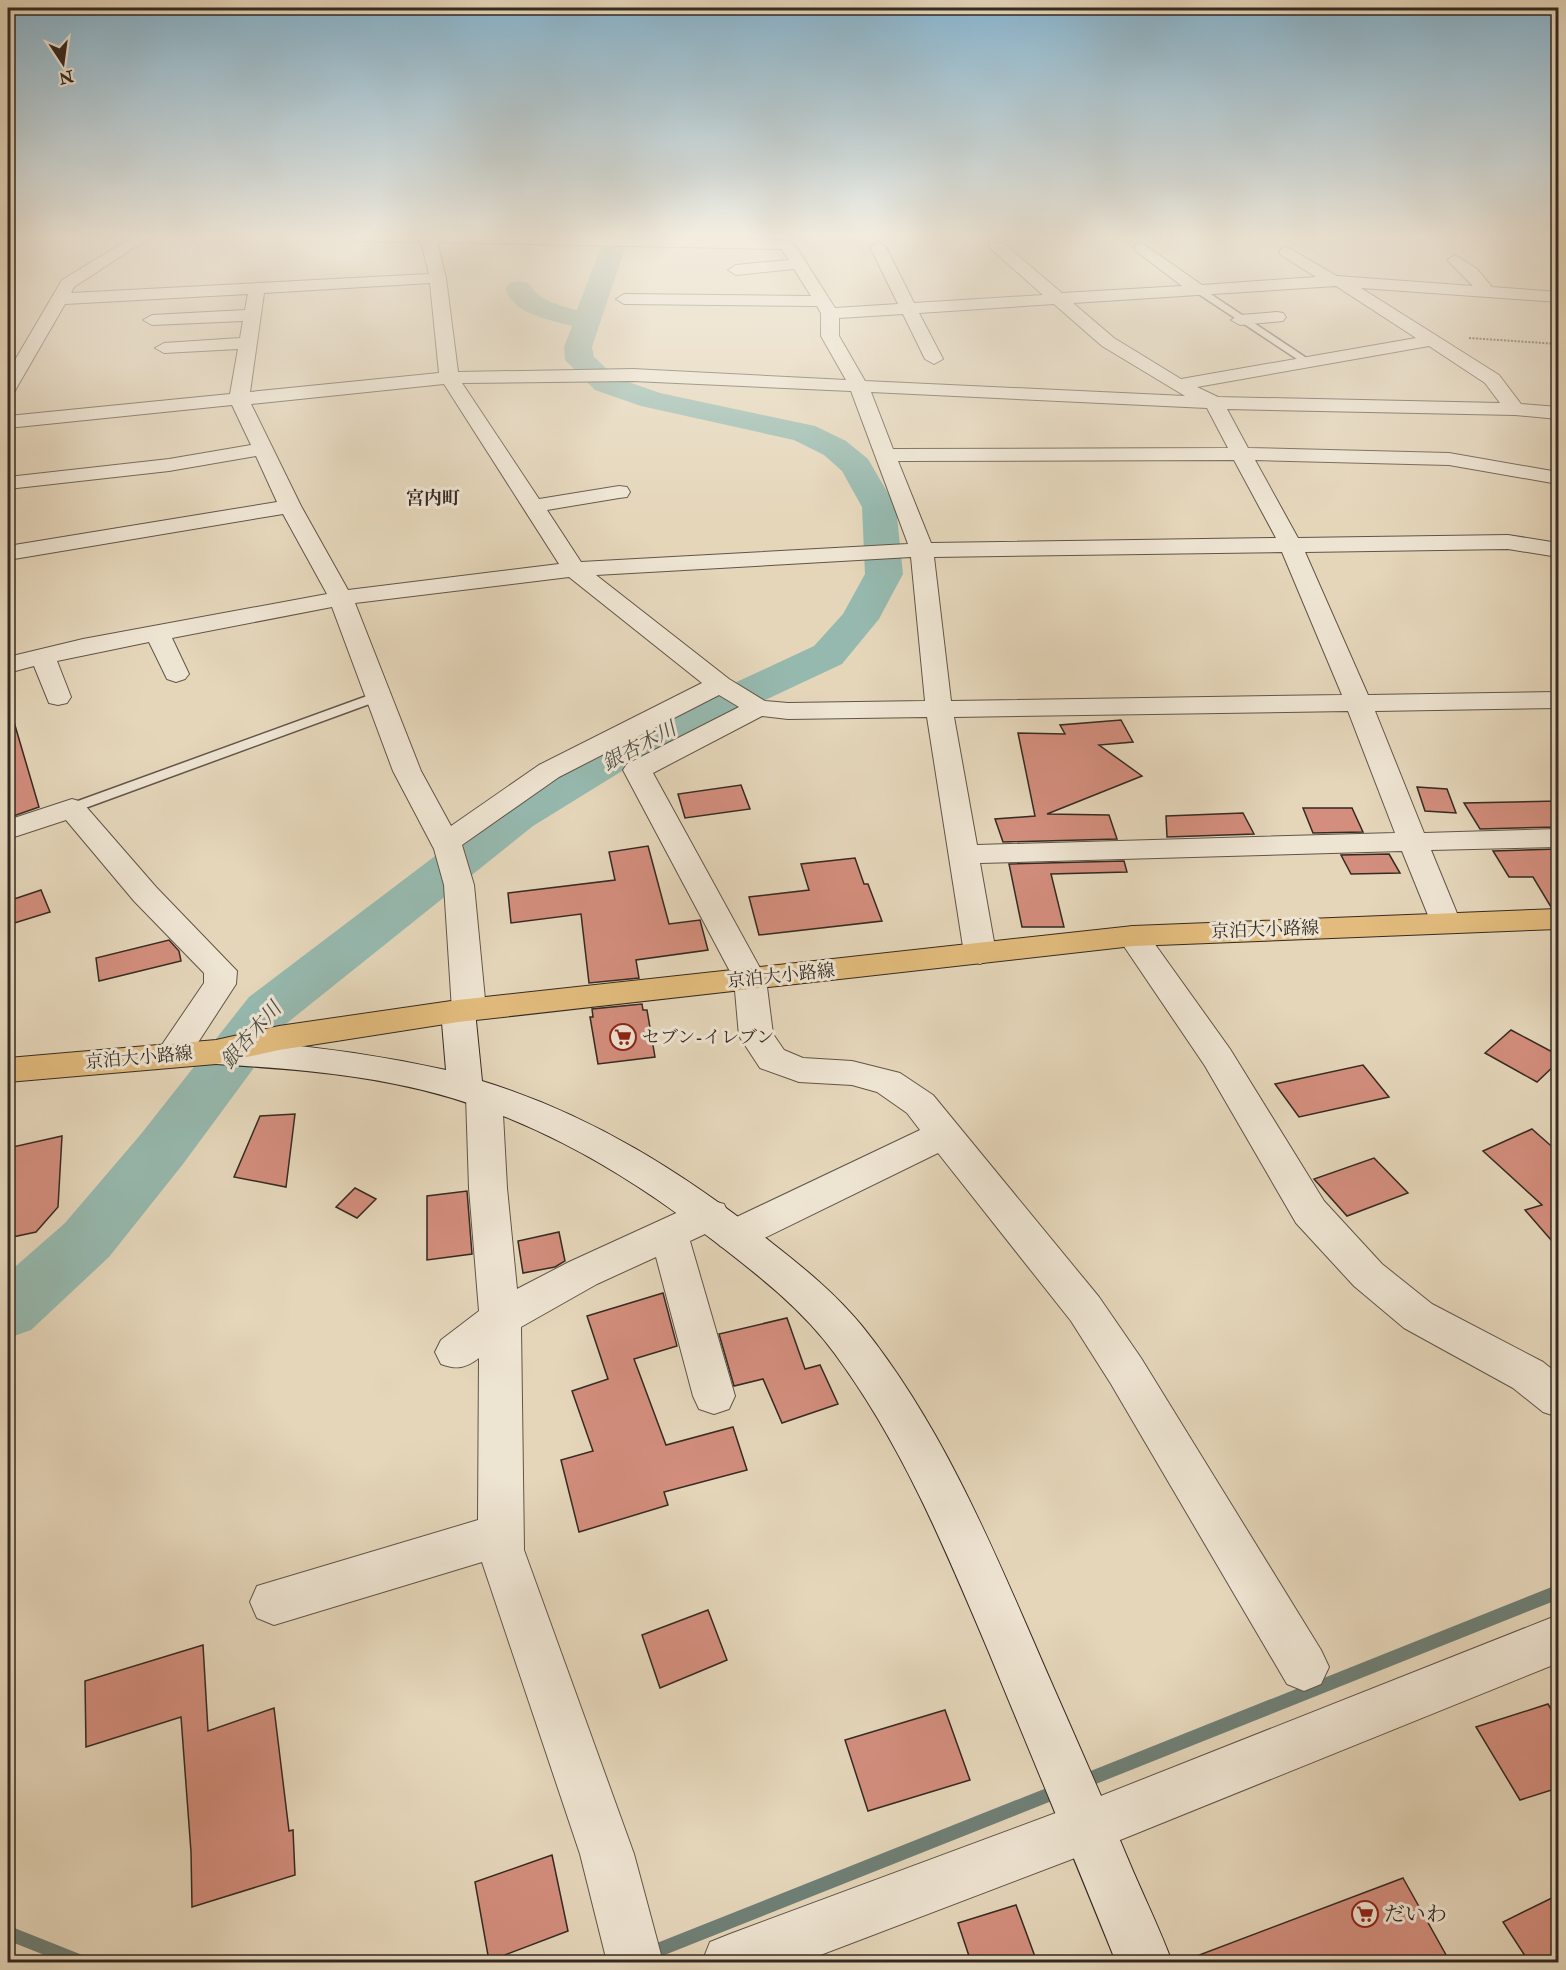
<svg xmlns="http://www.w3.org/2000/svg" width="1566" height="1970" font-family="'IM FELL Double Pica','Noto Serif JP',serif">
<rect width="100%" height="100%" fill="#e5d6ba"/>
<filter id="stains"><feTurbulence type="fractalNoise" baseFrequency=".00333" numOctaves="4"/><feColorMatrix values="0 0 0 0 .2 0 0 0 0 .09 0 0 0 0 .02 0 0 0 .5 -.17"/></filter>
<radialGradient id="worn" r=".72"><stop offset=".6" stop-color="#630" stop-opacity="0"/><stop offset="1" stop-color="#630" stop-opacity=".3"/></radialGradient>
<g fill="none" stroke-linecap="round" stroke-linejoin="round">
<g stroke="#6f8077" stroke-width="14">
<path d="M1082 1782 1558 1592"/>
<path d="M8 1933 81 1962"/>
<path d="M628 1962 1058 1791"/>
</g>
<path fill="#96b9af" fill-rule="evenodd" d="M605 236H629L592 347 594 357 617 378 660 393 815 426 846 441 868 459 896 507 903 574 879 619 842 664 648 755 533 826 287 1023 183 1164 109 1257 31 1330 8 1338V1273L65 1223 141 1134 249 997 501 806 618 737 814 646 843 614 865 574 862 507 842 471 824 455 794 440 641 406 595 390 565 360 564 347 572 326C548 319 514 315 506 289L510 283 519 281 528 283C541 302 556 304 577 310Z"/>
</g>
<g fill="#d38e7d" stroke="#352a22" stroke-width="1.5">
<path d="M1121 720 1133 742 1099 745 1142 776 1047 814 1109 815 1117 839 1003 842 995 819 1035 816 1018 733 1065 734 1060 725Z"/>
<path d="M14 722 39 807 8 818V723Z"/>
<path d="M741 785 750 809 685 818 678 794Z"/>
<path d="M1417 787 1447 789 1456 813 1425 811Z"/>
<path d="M1558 801V827L1480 829 1464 803Z"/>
<path d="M1303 808H1352L1363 832 1313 833Z"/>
<path d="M1243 813 1254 834 1167 837 1166 816Z"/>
<path d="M648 846 669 924 700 920 708 950 636 960 639 978 589 983 581 914 511 923 508 893 615 880 609 852Z"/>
<path d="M1558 849V907H1551L1533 877H1509L1493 851Z"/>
<path d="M1389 854 1400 873 1351 874 1341 855Z"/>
<path d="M855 858 864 884H868L882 921 759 935 749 897 809 890 801 864Z"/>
<path d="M1124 861 1127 872 1051 874 1064 927H1022L1009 864Z"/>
<path d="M41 890 50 912 8 925V901Z"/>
<path d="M169 940 179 951 181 961 99 981 96 958Z"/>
<path d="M642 1004 643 1010H647L655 1057 598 1064 590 1017H593L592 1009Z"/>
<path d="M1511 1030 1558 1055V1062L1537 1082 1485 1053Z"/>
<path d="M1363 1065 1389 1097 1299 1117 1275 1084Z"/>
<path d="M295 1114 286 1187 234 1177 260 1116Z"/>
<path d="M1532 1129 1558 1152V1248L1525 1210 1542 1205 1483 1151Z"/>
<path d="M62 1136 58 1207 36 1232 8 1238V1148Z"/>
<path d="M1374 1158 1408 1193 1347 1216 1314 1179Z"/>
<path d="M355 1188 376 1199 357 1218 336 1207Z"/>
<path d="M467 1191 472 1254 427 1260V1196Z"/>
<path d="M559 1232 565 1261 555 1267 523 1273 518 1241Z"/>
<path d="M663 1293 677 1346 634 1359 666 1445 733 1427 747 1470 664 1492 668 1505 579 1532 561 1460 593 1451 572 1391 608 1379 587 1316Z"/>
<path d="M787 1318 805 1369 820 1365 838 1404 782 1423 763 1379 734 1386 719 1334Z"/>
<path d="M708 1610 727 1660 660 1688 642 1635Z"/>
<path d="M203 1645 208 1731 274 1708 289 1831 293 1830 295 1875 192 1907 191 1852 181 1717 86 1747 85 1681Z"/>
<path d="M1548 1704 1558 1721V1788L1520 1800 1476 1727Z"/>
<path d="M945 1710 970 1780 868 1811 845 1740Z"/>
<path d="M552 1855 568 1931 489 1961 475 1882Z"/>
<path d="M1403 1878 1450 1962H1186V1960Z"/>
<path d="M1558 1895V1962H1529L1503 1922Z"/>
<path d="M1016 1905 1037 1962H971L958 1923Z"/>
</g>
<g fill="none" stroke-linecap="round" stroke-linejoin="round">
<defs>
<g id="lane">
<path d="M1194 287H1200L1311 361 1303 363 1194 291Z"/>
<path d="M378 692 385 696 383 699 77 811H67L65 808 67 805Z"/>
</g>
<g id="street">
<path d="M134 236H152L74 287 71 293 429 274 421 242 356 241 349 236H614L785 240 795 245 835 308 898 304 870 247 878 242 886 247 914 303 1043 295 991 249 989 246 991 243H1003L1062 293 1182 286 1136 251 1134 248 1136 245 1142 243 1202 285 1316 277 1281 255 1279 252 1281 249 1287 247 1337 276 1473 286 1447 260 1455 255 1477 269 1492 287 1558 292V302L1361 288 1499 375 1521 404 1558 407V419L1515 415 1227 409 1248 448 1449 453 1558 472V484L1449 465 1255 460 1298 538 1508 535 1558 543V557L1508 549 1305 552 1368 695 1558 692V708L1375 711 1424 833 1558 829V847L1431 850 1461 923 1456 930 1445 933 1434 930 1402 851 980 863 996 953 991 960 980 964 969 960 964 953 927 717 788 719 762 716 653 773 766 979 773 1034 784 1050 803 1058 852 1061 900 1073 933 1095 1099 1297 1141 1358 1321 1650 1329 1667 1321 1684 1304 1691 1287 1684 1111 1384 1071 1321 938 1153 748 1246 734 1250 720 1246 715 1235 718 1228 690 1241 735 1396 729 1409 714 1414 699 1409 693 1396 656 1257 597 1284 521 1327 524 1550 634 1854 663 1962H607L580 1854 482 1562 274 1625 257 1618 250 1602 257 1586 478 1520 479 1358C466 1368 457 1370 441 1364L435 1352 441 1340 479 1311 469 1188 466 1096 471 1087 484 1083 497 1087 502 1096 507 1188 517 1289 569 1262 696 1204 710 1200 724 1204 729 1215 726 1222 920 1130 907 1113 877 1092 852 1085 799 1082 760 1068 739 1036 734 979 623 770 627 764 739 707 719 695 559 777 462 845 474 885 486 1010 481 1018 469 1021 457 1018 452 1010 444 885 434 849 393 771 332 607 172 638 189 674 185 679 176 682 167 679 149 642 57 661 71 697 67 703 58 705 49 703 34 666 8 673V657L83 639 327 594 283 514 8 560V546L277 502 256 456 169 471 8 489V477L169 459 251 445 232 405 8 428V416L230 394 238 349 164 353 155 348 164 343 240 338 243 321 152 325 143 320 152 315 245 310 248 294 65 304 17 387 15 391 8 393V372L62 280ZM437 242 781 249 789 260 736 265 728 270 736 275 794 269 811 296 624 294 616 299 624 304 817 306 821 313V336L846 380 633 369 458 372 446 278ZM430 283 439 373 250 392 264 293ZM1336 286 1416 338 1181 379 1114 338 1073 303ZM1054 304 1102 346 1185 396 865 381 839 336V318L903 314 925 359 934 364 943 359 919 313ZM1429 346 1485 383 1500 403 1218 397 1197 387ZM633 381 851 391 908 544 581 562 547 510 619 498 627 497 630 492 627 487 619 486 539 499 462 383ZM444 384 559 564 348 590 301 506 251 404ZM871 392 1207 408 1228 448 893 449ZM1234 460 1276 538 931 543 898 461ZM1282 552 1342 695 951 701 934 557ZM911 557 925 701 788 703 765 701 729 679 596 575ZM569 577 702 683 539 765 451 826 421 771 355 603ZM1348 711 1395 833 977 845 954 717Z"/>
<path d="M1277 312 1283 313 1286 317 1283 321 1240 325 1231 320 1240 315Z"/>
<path d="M72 799 82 802 156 887 237 971 236 984 184 1064 172 1067 160 1064 155 1055 204 983V973L134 901 66 820 8 839V820Z"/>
<path d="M1133 926 1144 929 1230 1049 1324 1201 1382 1264 1432 1304 1543 1362 1558 1374V1417L1543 1412 1513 1388 1404 1328 1354 1286 1296 1223 1205 1066 1117 936 1122 929Z"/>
<path d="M1558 1615V1663L1088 1853 802 1962H702L710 1942 730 1934 1088 1801Z"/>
</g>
<path id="secondary" d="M458 1000 470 1003 475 1011 482 1081C590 1114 684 1173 772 1243 804 1268 836 1294 862 1326 949 1434 1001 1568 1056 1693 1082 1752 1108 1811 1133 1871 1146 1901 1161 1932 1172 1962H1116C1075 1860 1032 1757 990 1655 946 1551 903 1446 835 1354 803 1310 757 1274 714 1241 619 1167 514 1107 395 1084 336 1072 276 1068 216 1064L204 1061 199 1052 204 1043C224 1038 247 1042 268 1043 328 1048 387 1057 446 1070L441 1011 446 1003Z"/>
<path id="primary" d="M1558 909V929L1133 946 458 1022 279 1050 216 1064 8 1082V1058L216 1040 279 1026 458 1000 1133 926Z"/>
</defs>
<use href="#lane" stroke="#615548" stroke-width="3"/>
<use href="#street" stroke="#615548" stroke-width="2"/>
<use href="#secondary" stroke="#352a22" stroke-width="2"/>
<use href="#primary" stroke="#352a22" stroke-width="2"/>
<path stroke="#352a22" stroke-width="2" stroke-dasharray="2 1.5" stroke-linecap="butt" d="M1469 338 1558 344"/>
<use href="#lane" fill="#eee4d2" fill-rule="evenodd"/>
<use href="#street" fill="#eee4d2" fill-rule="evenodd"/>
<use href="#secondary" fill="#eee4d2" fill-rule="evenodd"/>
<use href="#primary" fill="#e2bb7d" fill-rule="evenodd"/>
</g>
<linearGradient id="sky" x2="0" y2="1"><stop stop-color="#87b6d1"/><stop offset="0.46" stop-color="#f3ede0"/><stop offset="1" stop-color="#f3ede0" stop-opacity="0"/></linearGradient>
<rect width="1566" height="512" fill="url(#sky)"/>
<defs>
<symbol id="supermarket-ring" viewBox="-11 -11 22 22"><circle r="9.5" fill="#eee4d2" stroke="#8f2418" stroke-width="1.5"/><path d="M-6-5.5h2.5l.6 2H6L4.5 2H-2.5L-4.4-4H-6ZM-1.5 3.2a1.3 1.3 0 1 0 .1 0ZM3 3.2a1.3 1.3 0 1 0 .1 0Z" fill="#8f2418"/></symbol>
</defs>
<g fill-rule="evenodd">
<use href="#supermarket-ring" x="608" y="1022" width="30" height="30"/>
<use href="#supermarket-ring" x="1350" y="1899" width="30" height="30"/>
</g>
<g text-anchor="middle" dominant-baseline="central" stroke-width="6" stroke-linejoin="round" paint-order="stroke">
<g font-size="18" font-weight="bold" fill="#352a22" stroke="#eee4d2">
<text x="433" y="498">宮内町</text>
</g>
<g font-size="18" fill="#352a22" stroke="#eee4d2">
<text transform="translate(1265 930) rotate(-2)">京泊大小路線</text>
<text transform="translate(781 976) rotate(-6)">京泊大小路線</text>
<text transform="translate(139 1058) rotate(-5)">京泊大小路線</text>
</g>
<g font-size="18" fill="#352a22" stroke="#eee4d2" text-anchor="start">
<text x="642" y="1037">セブン-イレブン</text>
</g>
<g font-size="20" font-style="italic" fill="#4d4e45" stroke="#eee4d2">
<text transform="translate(639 746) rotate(-28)">銀杏木川</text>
<text transform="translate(251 1035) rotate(-49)">銀杏木川</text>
</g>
<g font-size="21" fill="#352a22" stroke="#eee4d2" text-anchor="start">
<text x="1384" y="1914">だいわ</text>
</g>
</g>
<rect width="1566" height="1970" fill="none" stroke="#e5d6ba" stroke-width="30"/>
<rect x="9" y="9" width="1548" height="1952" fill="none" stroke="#352a22" stroke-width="3"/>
<rect x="15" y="15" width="1536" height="1940" fill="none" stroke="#352a22" stroke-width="1.5"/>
<g transform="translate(63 63) rotate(167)" stroke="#eee4d2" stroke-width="4.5" paint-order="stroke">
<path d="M0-4.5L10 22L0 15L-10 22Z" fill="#352a22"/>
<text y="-9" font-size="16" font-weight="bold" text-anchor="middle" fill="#352a22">N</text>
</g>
<rect width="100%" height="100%" filter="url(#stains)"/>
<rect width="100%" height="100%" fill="url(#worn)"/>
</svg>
